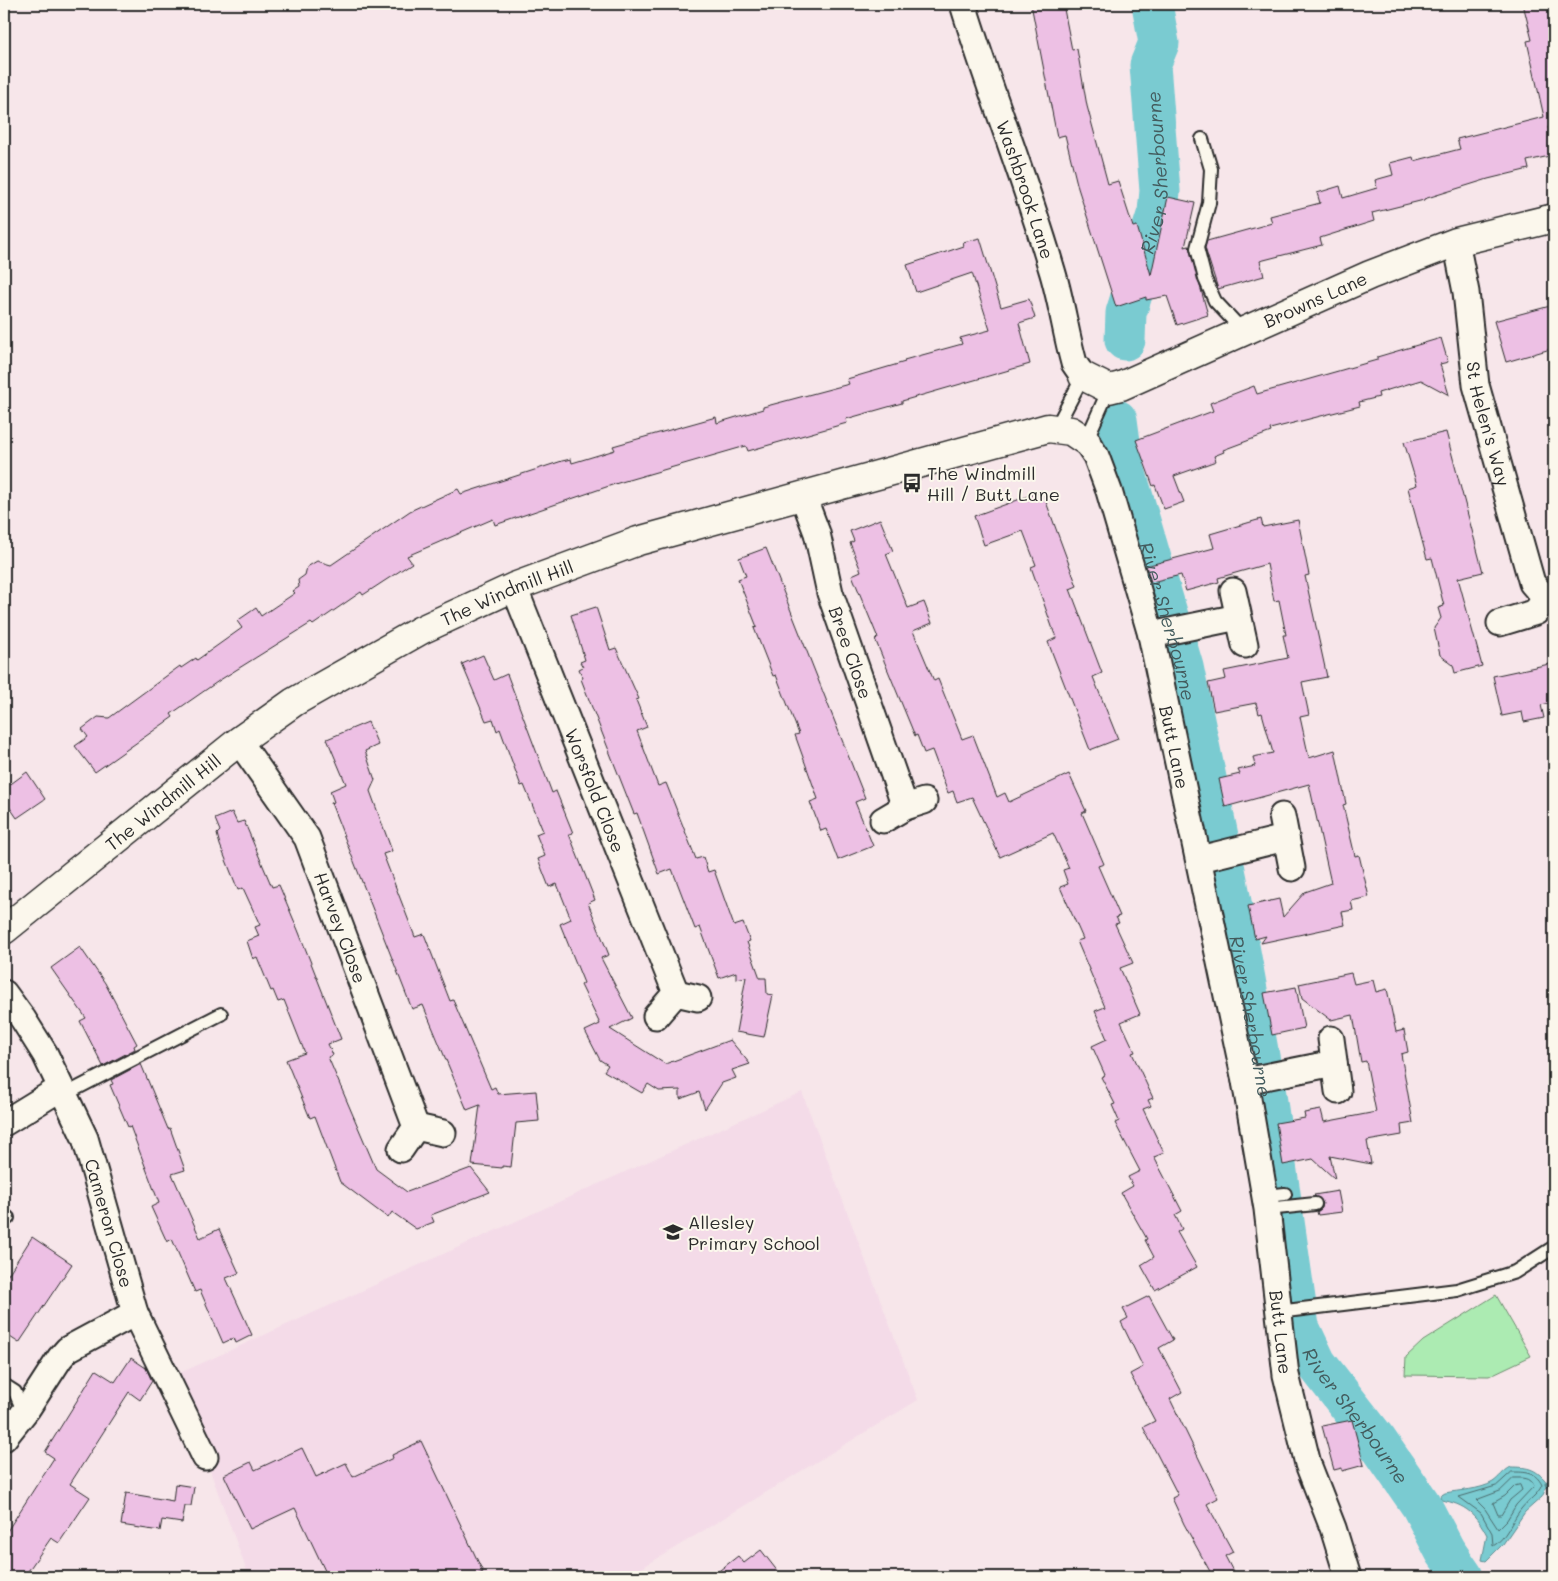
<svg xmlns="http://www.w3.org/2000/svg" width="1558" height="1581" font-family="Mali,sans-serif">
<rect width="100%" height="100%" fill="#f7e6ea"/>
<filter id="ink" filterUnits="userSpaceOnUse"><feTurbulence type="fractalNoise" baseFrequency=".02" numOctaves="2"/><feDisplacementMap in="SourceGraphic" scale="10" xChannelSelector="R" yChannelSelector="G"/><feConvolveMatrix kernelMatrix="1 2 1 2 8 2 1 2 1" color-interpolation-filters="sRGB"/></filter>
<g filter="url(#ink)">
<path fill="#f4dbe8" d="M802 1092 918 1400 627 1577H249L205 1457 180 1373Z"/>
<path fill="#acebb2" stroke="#6c8b6e" d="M1496 1295 1531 1356 1489 1376 1405 1375 1406 1357 1423 1341Z"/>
<path fill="#7acbd1" stroke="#5a8b8f" d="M1511 1467C1529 1467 1537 1469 1548 1484L1542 1497 1525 1512 1503 1544 1486 1561 1482 1560 1487 1535C1476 1514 1465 1504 1441 1500L1440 1496 1445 1493C1459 1490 1480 1490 1493 1482 1499 1478 1503 1471 1511 1467Z"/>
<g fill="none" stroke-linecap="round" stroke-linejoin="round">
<g stroke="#4b6b6d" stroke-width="1">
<path d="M1512 1472C1526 1472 1536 1472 1542 1485 1537 1496 1528 1500 1521 1509 1512 1520 1506 1539 1493 1546L1492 1533 1481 1513 1459 1497 1496 1486Z"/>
<path d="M1514 1478C1523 1478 1531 1477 1534 1486L1516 1505 1507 1520 1498 1529 1485 1509 1476 1500 1500 1491Z"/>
<path d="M1520 1485 1522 1490 1510 1500 1501 1515H1498L1493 1503 1505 1496 1515 1486Z"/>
</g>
<path stroke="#5a8b8f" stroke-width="7" d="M1548 1484 1554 1482"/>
<g stroke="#7acbd1" stroke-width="41">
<path id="s1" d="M1125 340 1126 313 1158 212 1160 191 1150 65 1159 43 1152 4"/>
<path id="s2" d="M1117 420 1123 464 1183 667 1227 880 1266 1095 1299 1327 1316 1363 1376 1440 1421 1505 1445 1551 1463 1577"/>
</g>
</g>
<g fill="#edc0e4" stroke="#2b2b2b">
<path d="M1031 4H1063L1072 50 1077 49 1087 106 1108 184 1118 181 1133 227 1137 226 1151 275 1168 197 1195 203 1185 247 1189 246 1208 315 1177 325 1167 296 1146 300V297L1116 307 1078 188 1065 135 1057 137Z"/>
<path d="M1523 4H1554V126L1548 127 1554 155 1527 161 1529 169 1488 179 1424 199V200L1372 213 1374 221 1320 238 1322 245 1260 261 1264 276 1218 289 1205 248 1207 241 1272 223 1270 216 1320 203 1317 193 1340 186 1343 198 1377 188 1375 180 1393 175 1390 163 1413 157 1414 161 1460 149 1457 139 1544 117 1527 41 1532 40Z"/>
<path d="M980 238 1001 307 1029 299 1035 318 1019 323 1030 364 902 401V403L846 419 847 423 808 434 748 451 746 446 618 483 495 525 493 519 407 556 412 563 363 595 361 592 313 625 311 623 220 680 171 714 173 717 95 772 75 746 88 737 82 729 98 717 109 718 180 666 181 668 196 658 197 660 242 628 237 621 256 608 261 616 295 593 293 591 299 587 298 580 305 575 307 567 317 561 331 565 410 511 458 489 461 494 562 461 571 459 572 463 615 450 613 446 666 431 716 417 717 423 763 409V407L849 384 847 379 905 362 904 360 962 344 960 338 990 330 972 273 916 292 907 265 964 246 963 242Z"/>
<path d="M1554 305V348L1506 362 1494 321Z"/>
<path d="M1441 338 1448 362 1440 364 1449 395 1421 380 1378 393 1379 397 1359 402 1360 406 1270 429 1271 432 1223 450 1224 452 1214 456 1216 461 1174 476 1184 502 1164 509 1155 485 1153 486 1136 440 1213 411 1210 403 1254 386 1257 394 1377 360V357Z"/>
<path d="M1446 432 1483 572 1458 578 1482 666 1455 673 1453 665 1440 655 1434 628 1441 618 1438 608 1444 606 1432 558 1427 559 1408 488 1417 485 1404 442Z"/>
<path d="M1042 491 1077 586 1070 589 1102 673 1093 677 1118 739 1090 750 1048 642 1056 638 1031 567 1036 565 1023 531 984 545 974 516Z"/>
<path d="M880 519 893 551 886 554 908 608 924 602 932 623 913 631 934 681 938 679 962 739 973 735 997 797 1005 793 1009 802 1069 774 1086 811 1082 813 1104 864 1098 866 1120 916 1116 917 1119 923 1115 924 1133 963 1120 968 1140 1014 1121 1022 1135 1052 1132 1053 1153 1098 1148 1100 1151 1106 1143 1109 1164 1153 1154 1157 1182 1211 1175 1215 1182 1229 1177 1232 1197 1267 1155 1290 1141 1265 1154 1257 1145 1240 1147 1239 1121 1193 1133 1186 1128 1177 1140 1171 1115 1123 1119 1121 1112 1105 1115 1104 1101 1077 1105 1075 1092 1046 1107 1039 1095 1011 1105 1007 1077 941 1083 939 1060 887 1068 884 1063 870 1069 868 1053 833 1000 857 972 797 957 802 953 791 948 793 932 750 924 753 917 735 915 736 875 639 878 638 852 575 861 571 850 543 854 541 850 531Z"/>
<path d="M1261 519 1263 527 1298 520 1309 575 1305 576 1327 677 1302 682 1309 715 1300 717 1309 758 1335 750 1346 804 1343 805 1355 856 1359 855 1369 897 1351 901 1353 910 1342 912 1345 925 1261 943 1266 936 1255 939 1248 906 1279 899 1283 917 1305 892 1331 883 1309 784 1225 807 1219 779 1240 774 1238 770 1255 766 1253 757 1273 753 1262 713 1259 714 1256 703 1214 711 1208 683 1226 679 1224 671 1288 658 1283 635H1286L1279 600 1274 601 1267 564 1218 578 1219 582 1186 591 1181 575 1151 582 1146 566 1214 548 1210 534Z"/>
<path d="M766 548 865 798 855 802 873 846 838 860 826 829 821 831 810 802 818 799 795 735 799 734 776 675 773 676 754 628 757 627 738 579 746 576 739 558Z"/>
<path d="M596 607 610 650 616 648 639 699 636 700 647 727 637 731 658 786 666 783 696 859 703 857 708 872 714 870 734 926 743 923 750 941 747 942 760 978H766L767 994 773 995 764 1037 736 1032 746 977 736 979V972L719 978 700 927 695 929 672 869 659 874 637 813 634 814 593 710 581 679 583 678 579 669 583 667 580 662 585 660 571 615Z"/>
<path d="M483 655 494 680 507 674 552 793 556 791 573 833 569 834 595 900 588 903 609 955 601 958 632 1018 610 1029 665 1064 730 1040 750 1064 732 1070 736 1078 722 1083 705 1109 699 1092 680 1099V1090L659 1091 648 1084 642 1093 604 1071 608 1065 600 1060 585 1031 600 1024 581 985 584 983 560 924 571 919 557 884 549 887 538 859 545 856 536 834 543 831 524 785 521 786 500 729 497 731 493 719 486 721 462 664Z"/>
<path d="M1554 663V702L1541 705 1544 718 1524 722 1522 712 1502 716 1493 676Z"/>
<path d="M368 722 378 745 365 751 375 780 370 791 392 851 383 854 415 937 424 934 450 1001 453 1000 491 1089 495 1087 498 1094 536 1091 539 1121 516 1123 511 1167 502 1166V1168L472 1165 480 1105 467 1110 423 1005 412 1009 331 803 334 802 330 791 346 784 327 739Z"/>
<path d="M27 772 45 799 17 818 4 799V789Z"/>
<path d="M232 812 237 823 244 821 272 887 279 885 298 930 341 1039 328 1044 333 1055 328 1057 376 1169 407 1192 471 1168 490 1192 431 1215 434 1222 416 1229 392 1212 388 1218 340 1182 315 1116 310 1118 286 1060 305 1053 284 1000 278 1002 273 990 271 991 257 957 253 959 247 941 259 936 255 927 260 925 243 888 238 890 220 845 217 834 220 831 215 819Z"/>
<path d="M80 947 105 983 137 1044 134 1046 135 1049 103 1066 80 1021 86 1018 51 968Z"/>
<path d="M1351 973 1354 984 1373 980 1376 992 1387 989 1396 1032 1404 1030 1408 1052 1401 1054 1413 1123 1401 1125 1402 1135 1367 1141 1371 1164 1330 1156 1335 1179 1313 1159 1283 1165 1276 1123 1305 1118 1304 1113 1321 1110 1324 1122 1376 1112 1366 1061 1361 1062 1353 1015 1331 1020 1302 998 1299 984Z"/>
<path d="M1296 987 1304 1028 1272 1035 1264 993Z"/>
<path d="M141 1064 168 1129 170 1128 185 1170 172 1174 200 1238 219 1229 239 1273 226 1278 252 1335 236 1343 234 1338 223 1343 200 1290 195 1292 172 1239 167 1242 151 1207 159 1203 130 1126 128 1127 110 1085 113 1084 111 1080Z"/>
<path d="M1338 1191 1342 1212 1318 1215 1317 1212 1322 1208 1323 1203 1314 1195Z"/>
<path d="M32 1237 72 1264 19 1343 4 1333V1281Z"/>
<path d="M1149 1296 1173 1340 1159 1348 1182 1392 1170 1399 1218 1498 1207 1504 1233 1552 1225 1556 1236 1577H1213L1184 1524 1172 1498 1178 1495 1143 1427 1155 1421 1130 1374 1143 1367 1121 1322 1128 1318 1123 1309Z"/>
<path d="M131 1358 146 1368 152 1381 140 1400 129 1392 70 1484 90 1497 59 1543 51 1538 24 1577H4V1536L54 1458 45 1452 96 1370 115 1382Z"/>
<path d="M1352 1420 1364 1465 1342 1471V1468L1334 1470 1322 1426Z"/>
<path d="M421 1441 483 1572 472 1577H328L295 1508 250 1529 224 1475 251 1462 255 1470 302 1448 316 1477 346 1463 353 1477 393 1458 392 1455Z"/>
<path d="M175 1484 194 1487 191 1506H185L182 1523 162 1520 160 1531 121 1525 126 1493 173 1501Z"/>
<path d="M761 1550 782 1577H711L738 1556 744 1563Z"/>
</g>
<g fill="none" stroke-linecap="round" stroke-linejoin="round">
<defs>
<g id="lane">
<path d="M1202 139 1211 169 1209 203 1197 248 1205 279 1215 301 1244 332"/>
<path d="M1056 428 1083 376"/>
<path d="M1086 441 1109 389"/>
<path d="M64 1095 221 1014"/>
<path d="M1265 1196 1285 1194"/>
<path d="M1267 1209 1315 1204"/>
<path d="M4 1215 8 1218"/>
<path d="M1278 1312 1457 1290 1515 1272 1554 1247"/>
<path d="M4 1385 15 1392 24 1413"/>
</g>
<g id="street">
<path id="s3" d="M963 4C990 92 1025 178 1051 267 1061 298 1065 331 1074 363L1083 376"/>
<path id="s4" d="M1456 242 1466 292 1476 385 1532 583 1545 598 1554 603"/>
<path id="s5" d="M1086 441 1096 456 1109 491 1151 635 1245 1081 1267 1209 1286 1375 1308 1464 1333 1528 1348 1577"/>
<path id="s6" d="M803 496 817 533 830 593 905 807"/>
<path id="s7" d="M514 587 676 993"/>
<path d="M1233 591 1245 645"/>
<path d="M1500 623 1536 612 1545 598"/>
<path d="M1151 635 1238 617"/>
<path id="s8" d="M239 741 307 838 416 1127"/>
<path d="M1282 816 1292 868"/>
<path d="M883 820 905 807 924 801"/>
<path d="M1200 859 1285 838"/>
<path id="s9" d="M4 993 23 1019 45 1054 85 1138 135 1313 205 1457"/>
<path d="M656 1016 676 993 698 998"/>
<path d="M1331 1039 1338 1091"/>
<path d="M1245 1081 1334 1063"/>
<path d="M4 1123 61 1088"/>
<path d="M401 1149 416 1127 443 1133"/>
<path d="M4 1438 27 1409 60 1358 68 1349 135 1313"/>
</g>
<g id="secondary">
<path id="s10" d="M1083 376 1109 389 1121 386 1370 275 1456 242 1554 218"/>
<path id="s11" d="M4 930 239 741 294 702 421 630 514 587 638 541 1048 428 1071 431 1086 441"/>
</g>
</defs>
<use href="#lane" stroke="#2b2b2b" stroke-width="16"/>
<use href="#street" stroke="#2b2b2b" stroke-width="29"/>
<use href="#secondary" stroke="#2b2b2b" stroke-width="31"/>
<use href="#lane" stroke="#fbf7ec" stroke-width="12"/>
<use href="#street" stroke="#fbf7ec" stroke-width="25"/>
<use href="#secondary" stroke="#fbf7ec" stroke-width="28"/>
</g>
</g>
<defs>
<symbol id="bus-bare" viewBox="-9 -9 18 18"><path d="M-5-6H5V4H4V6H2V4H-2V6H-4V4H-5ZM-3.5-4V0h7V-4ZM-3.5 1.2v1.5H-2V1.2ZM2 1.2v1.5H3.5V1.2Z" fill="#2b2b2b" stroke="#fbf7ec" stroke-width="2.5" paint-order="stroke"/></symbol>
<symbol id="school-bare" viewBox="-9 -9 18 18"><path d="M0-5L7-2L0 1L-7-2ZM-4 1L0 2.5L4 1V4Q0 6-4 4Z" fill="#2b2b2b" stroke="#fbf7ec" stroke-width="2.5" paint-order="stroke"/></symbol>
</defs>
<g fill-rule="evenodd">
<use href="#bus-bare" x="898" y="469" width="28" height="28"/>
<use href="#school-bare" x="659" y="1218" width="28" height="28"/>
</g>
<g text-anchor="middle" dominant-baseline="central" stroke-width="4" stroke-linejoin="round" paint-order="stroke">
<g font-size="18" fill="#2b2b2b" stroke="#fbf7ec">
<text stroke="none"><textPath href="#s3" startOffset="196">Washbrook Lane</textPath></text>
<text stroke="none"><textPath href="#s10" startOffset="254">Browns Lane</textPath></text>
<text stroke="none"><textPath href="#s4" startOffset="185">St Helen's Way</textPath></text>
<text stroke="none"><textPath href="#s11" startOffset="609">The Windmill Hill</textPath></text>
<text stroke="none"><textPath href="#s6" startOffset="164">Bree Close</textPath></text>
<text stroke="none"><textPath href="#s5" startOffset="320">Butt Lane</textPath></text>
<text stroke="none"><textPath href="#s7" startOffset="219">Worsfold Close</textPath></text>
<text stroke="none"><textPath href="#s11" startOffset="204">The Windmill Hill</textPath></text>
<text stroke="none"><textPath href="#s8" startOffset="214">Harvey Close</textPath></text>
<text stroke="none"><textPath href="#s9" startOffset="255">Cameron Close</textPath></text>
<text stroke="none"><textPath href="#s5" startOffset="915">Butt Lane</textPath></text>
</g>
<g font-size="18" fill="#2b2b2b" stroke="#fbf7ec" text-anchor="start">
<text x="927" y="473">The Windmill<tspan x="927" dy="21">Hill / Butt Lane</tspan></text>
<text x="688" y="1222">Allesley<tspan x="688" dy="21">Primary School</tspan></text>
</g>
<g font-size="19" font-style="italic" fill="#435b5d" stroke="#fbf7ec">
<text stroke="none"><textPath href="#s1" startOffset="172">River Sherbourne</textPath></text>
<text stroke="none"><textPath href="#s2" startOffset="208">River Sherbourne</textPath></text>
<text stroke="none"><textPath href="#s2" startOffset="612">River Sherbourne</textPath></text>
<text stroke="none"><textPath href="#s2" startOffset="1032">River Sherbourne</textPath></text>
</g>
</g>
<rect width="1558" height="1581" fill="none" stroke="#fbf7ec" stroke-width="20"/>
<rect x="10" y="10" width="1538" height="1561" fill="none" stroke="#2b2b2b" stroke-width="2" filter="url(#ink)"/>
</svg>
